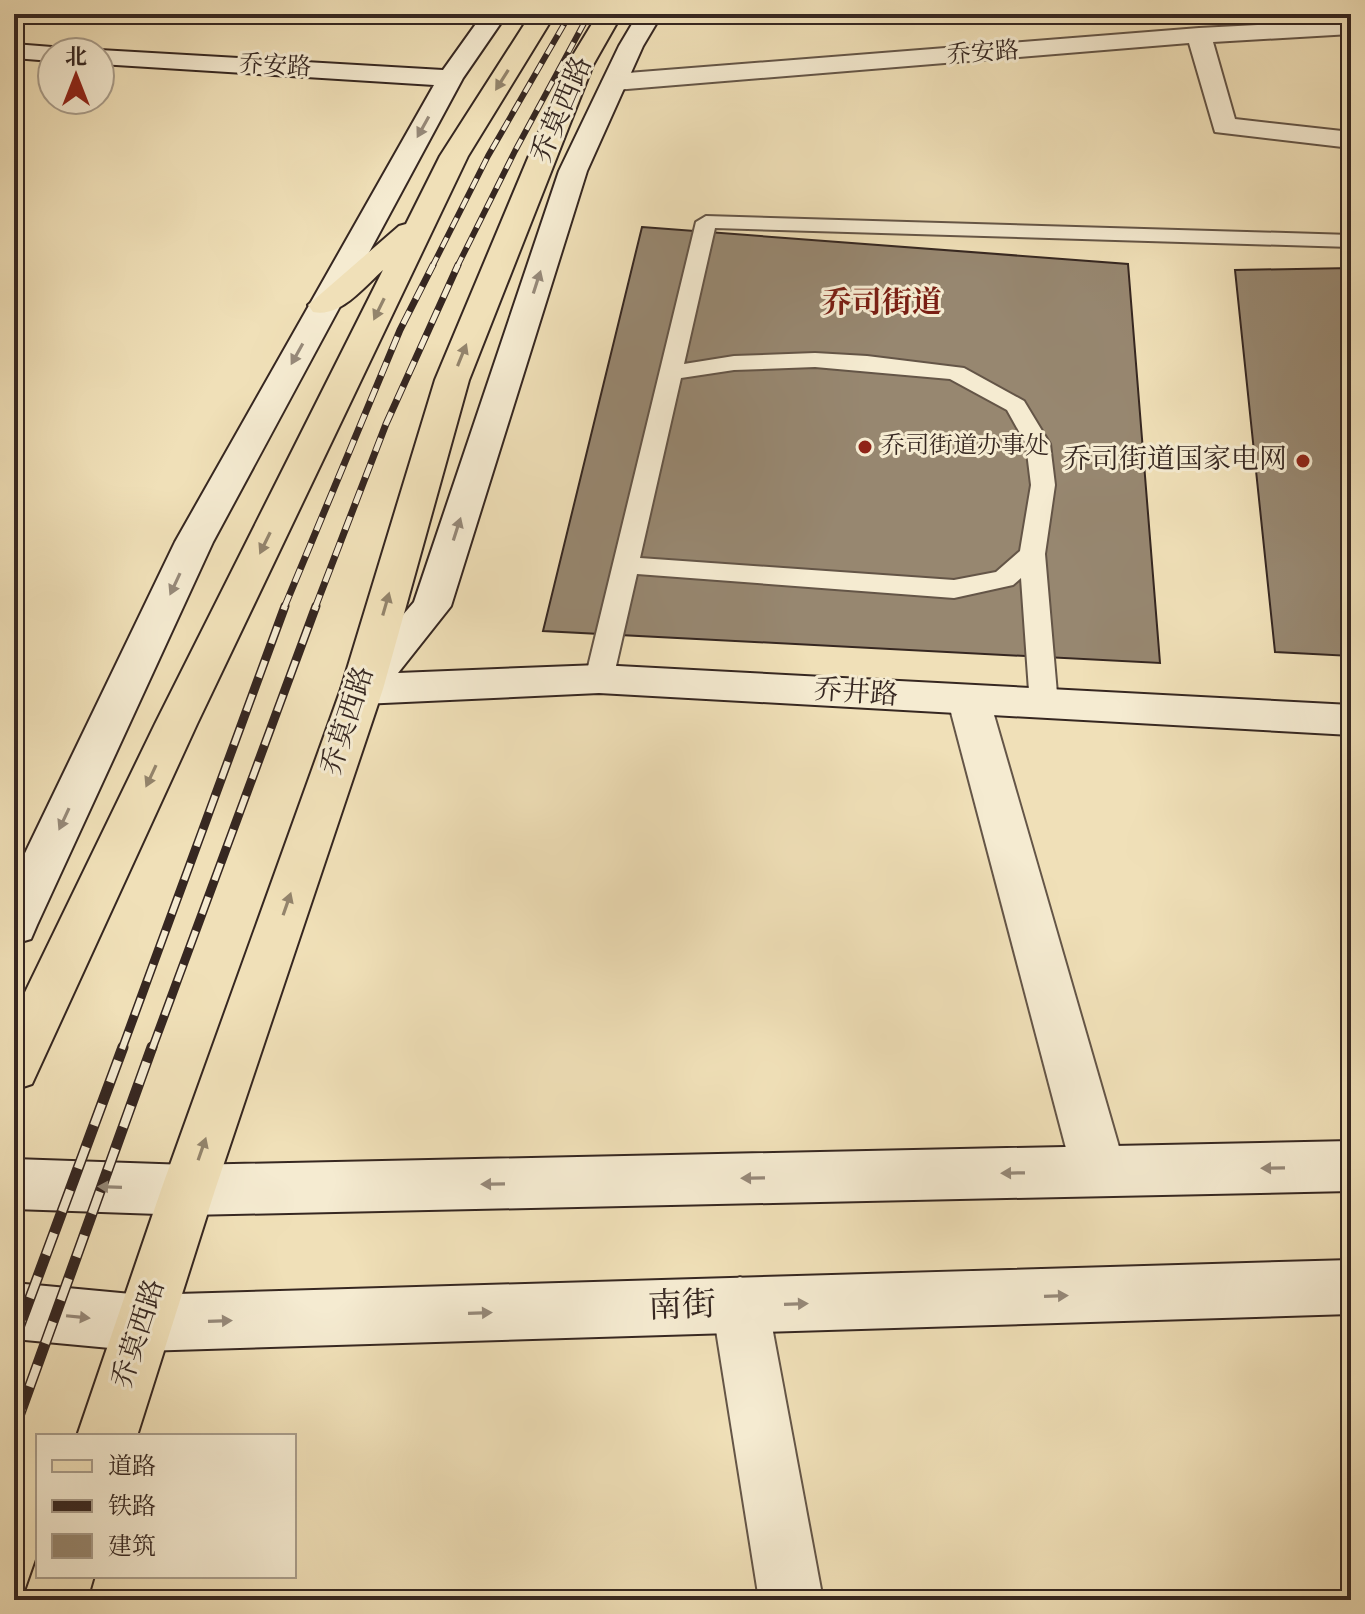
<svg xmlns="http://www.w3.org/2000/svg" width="1365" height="1614" font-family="'Old Standard TT','Noto Serif SC',serif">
<rect width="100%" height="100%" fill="#f0e0b8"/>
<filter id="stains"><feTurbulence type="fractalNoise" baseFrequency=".0025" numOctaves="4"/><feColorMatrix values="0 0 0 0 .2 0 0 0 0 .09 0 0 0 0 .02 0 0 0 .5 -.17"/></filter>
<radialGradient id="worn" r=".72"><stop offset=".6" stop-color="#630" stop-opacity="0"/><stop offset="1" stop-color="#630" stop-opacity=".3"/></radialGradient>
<g fill="#978770" stroke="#362721" stroke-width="2">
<path d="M642 227 1128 264 1160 663 543 631Z"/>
<path d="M1351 268V656L1275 652 1235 270Z"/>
</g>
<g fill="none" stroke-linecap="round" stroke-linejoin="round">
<defs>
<path id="lane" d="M706 216 1351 235V247L715 228 684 364 734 356 815 353 867 356 964 368 1024 401 1050 444 1055 485 1045 554 1058 705 1054 712 1044 715 1034 712 1030 705 1021 578 1013 585 954 598 637 574 613 679 609 686 599 689 589 686 585 679 696 222ZM815 367 950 379 1007 410 1026 444 1031 485 1020 551 996 572 954 580 640 558 681 378 734 370Z"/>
<g id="street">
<path d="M1351 20V34L1213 42 1235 119 1351 132V148L1215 132 1189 43 615 90 606 87 602 82 606 77 615 74 1199 28Z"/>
<path d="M969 686 984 690 990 701 1126 1171 1118 1188 1099 1196 1080 1188 1072 1171 948 701 954 690Z"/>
<path d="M740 1277 760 1285 768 1305 823 1600H759L712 1305 720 1285Z"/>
</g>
<g id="secondary">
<path d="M483 14H507L463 78 213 542 37 925 31 939 14 944V876L175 542 434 85 100 64V52H91L100 50 443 70Z"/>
<path d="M638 14H662L643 46 587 171 451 606 398 673 599 665 1351 705V735L599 693 362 704 348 699 341 689 348 679 414 602 559 171 619 46Z"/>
<path d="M14 44 52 47 63 52H52V61L14 58Z"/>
<path d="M1351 1141V1191L188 1215 14 1209V1159L188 1165Z"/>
<path d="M1351 1260V1314L142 1351 14 1339V1283L142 1295Z"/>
</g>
<g id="primary">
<path d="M531 14H555L468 156 197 724 32 1084 14 1090V1015L155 724 383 270C364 287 340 318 313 312L308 305 399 226 406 224 440 156Z"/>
<path d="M598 14H622L593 65 469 380 383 689 215 1190 137 1436H77L161 1190 341 689 435 380 567 65Z"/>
<path d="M38 1557V1576H94L87 1600H23Z"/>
</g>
</defs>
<use href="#lane" stroke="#645547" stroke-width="4"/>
<use href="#street" stroke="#645547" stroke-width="4"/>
<use href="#secondary" stroke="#362721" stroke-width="4"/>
<use href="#primary" stroke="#362721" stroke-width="4"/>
<use href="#lane" fill="#f5ebd1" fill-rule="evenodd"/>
<use href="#street" fill="#f5ebd1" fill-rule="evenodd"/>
<use href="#secondary" fill="#f5ebd1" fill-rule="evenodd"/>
<use href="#primary" fill="#f0e0b8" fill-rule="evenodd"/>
<defs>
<g id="rail-far3">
<path d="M432 267 488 156 570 14"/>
<path d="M457 267 515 151 589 14"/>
</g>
<g id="rail-far2">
<path d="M284 608 400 330 433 265"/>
<path d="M315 608 386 424 458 265"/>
</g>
<g id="rail-far1">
<path d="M122 1049 285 606"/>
<path d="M152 1049 316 606"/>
</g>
<g id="rail">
<path d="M14 1341 123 1047"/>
<path d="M14 1430 152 1047"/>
</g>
</defs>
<use href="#rail-far3" stroke="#362721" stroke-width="6"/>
<use href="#rail-far2" stroke="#362721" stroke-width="7"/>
<use href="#rail-far1" stroke="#362721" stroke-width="9"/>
<use href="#rail" stroke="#362721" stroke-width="11"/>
<use href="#rail-far3" stroke="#f5ebd1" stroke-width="4" stroke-dasharray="11" stroke-linecap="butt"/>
<use href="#rail-far2" stroke="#f5ebd1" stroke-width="5" stroke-dasharray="14" stroke-linecap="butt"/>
<use href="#rail-far1" stroke="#f5ebd1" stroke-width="6" stroke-dasharray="18" stroke-linecap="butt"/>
<use href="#rail" stroke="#f5ebd1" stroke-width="8" stroke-dasharray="23" stroke-linecap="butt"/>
</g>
<defs><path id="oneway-solid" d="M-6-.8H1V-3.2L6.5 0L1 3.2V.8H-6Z" transform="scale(2)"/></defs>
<g fill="#93846c">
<use href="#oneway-solid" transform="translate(502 80) rotate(122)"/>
<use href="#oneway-solid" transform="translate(379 309) rotate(116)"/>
<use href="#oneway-solid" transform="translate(462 355) rotate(-68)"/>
<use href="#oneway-solid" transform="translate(265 543) rotate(116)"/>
<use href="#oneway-solid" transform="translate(386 604) rotate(-74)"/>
<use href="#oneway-solid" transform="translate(151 776) rotate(115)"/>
<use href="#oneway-solid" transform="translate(287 904) rotate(-71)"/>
<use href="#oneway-solid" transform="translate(202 1149) rotate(-71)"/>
</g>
<g fill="#968979">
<use href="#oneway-solid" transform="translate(423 127) rotate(119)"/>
<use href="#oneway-solid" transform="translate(537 282) rotate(-72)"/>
<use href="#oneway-solid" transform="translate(297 354) rotate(119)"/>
<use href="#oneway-solid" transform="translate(457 529) rotate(-72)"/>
<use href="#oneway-solid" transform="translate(175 584) rotate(115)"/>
<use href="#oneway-solid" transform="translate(64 819) rotate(115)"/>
<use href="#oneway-solid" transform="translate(1273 1168) rotate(179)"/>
<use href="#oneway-solid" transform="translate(1013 1173) rotate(179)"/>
<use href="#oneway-solid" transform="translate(753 1178) rotate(179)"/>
<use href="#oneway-solid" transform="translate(493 1184) rotate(179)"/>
<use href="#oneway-solid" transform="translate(110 1187) rotate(-178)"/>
<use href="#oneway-solid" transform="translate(1056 1296) rotate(-2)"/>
<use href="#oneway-solid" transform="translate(796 1304) rotate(-2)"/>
<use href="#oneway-solid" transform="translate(480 1313) rotate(-2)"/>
<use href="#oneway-solid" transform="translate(78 1317) rotate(6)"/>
<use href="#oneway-solid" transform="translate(220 1321) rotate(-2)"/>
</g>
<g fill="#8f2418" stroke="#f5ebd1" stroke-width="3">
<circle cx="865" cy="447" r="8"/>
<circle cx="1303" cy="461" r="8"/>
</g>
<g text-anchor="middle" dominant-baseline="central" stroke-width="6" stroke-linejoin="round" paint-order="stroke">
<g font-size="24" fill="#362721" stroke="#f5ebd1">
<text transform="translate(983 54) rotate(-4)">乔安路</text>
<text transform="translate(275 67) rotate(3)">乔安路</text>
</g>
<g font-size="24" fill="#362721" stroke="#f5ebd1" text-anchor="start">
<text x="881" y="447">乔司街道办事处</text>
</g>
<g font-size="28" fill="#362721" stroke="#f5ebd1">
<text transform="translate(563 110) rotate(-67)">乔莫西路</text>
<text transform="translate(856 694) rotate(4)">乔井路</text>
<text transform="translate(349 721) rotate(-72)">乔莫西路</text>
<text transform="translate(140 1334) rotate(-72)">乔莫西路</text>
</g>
<g font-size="28" fill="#362721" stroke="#f5ebd1" text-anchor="end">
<text x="1287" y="461">乔司街道国家电网</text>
</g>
<g font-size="30" font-weight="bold" fill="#7a1f14" stroke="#f5ebd1">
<text x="882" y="304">乔司街道</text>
</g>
<g font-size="34" fill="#362721" stroke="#f5ebd1">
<text transform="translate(682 1307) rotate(-2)">南街</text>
</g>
</g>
<rect width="1365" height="1614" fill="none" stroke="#f0e0b8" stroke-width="48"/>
<rect x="16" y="16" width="1333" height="1582" fill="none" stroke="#362721" stroke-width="4"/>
<rect x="24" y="24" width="1317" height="1566" fill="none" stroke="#362721" stroke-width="2"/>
<rect x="36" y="1434" width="260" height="144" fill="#f5ebd1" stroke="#a99d8b" stroke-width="2"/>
<rect x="52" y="1460" width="40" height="12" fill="#f0e0b8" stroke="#a99d8b" stroke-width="2"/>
<text x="108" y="1474" font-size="24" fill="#362721">道路</text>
<rect x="52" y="1500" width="40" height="12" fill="#362721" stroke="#a99d8b" stroke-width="2"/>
<text x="108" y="1514" font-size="24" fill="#362721">铁路</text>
<rect x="52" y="1534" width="40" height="24" fill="#978770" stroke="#a99d8b" stroke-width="2"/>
<text x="108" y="1554" font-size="24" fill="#362721">建筑</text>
<g transform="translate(76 76)"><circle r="38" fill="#f5ebd1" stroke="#a99d8b" stroke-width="2"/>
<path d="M0-6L14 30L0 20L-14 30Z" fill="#8f2418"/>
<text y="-12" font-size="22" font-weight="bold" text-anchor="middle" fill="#362721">北</text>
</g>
<rect width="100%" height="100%" filter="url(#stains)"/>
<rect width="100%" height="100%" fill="url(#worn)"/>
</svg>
